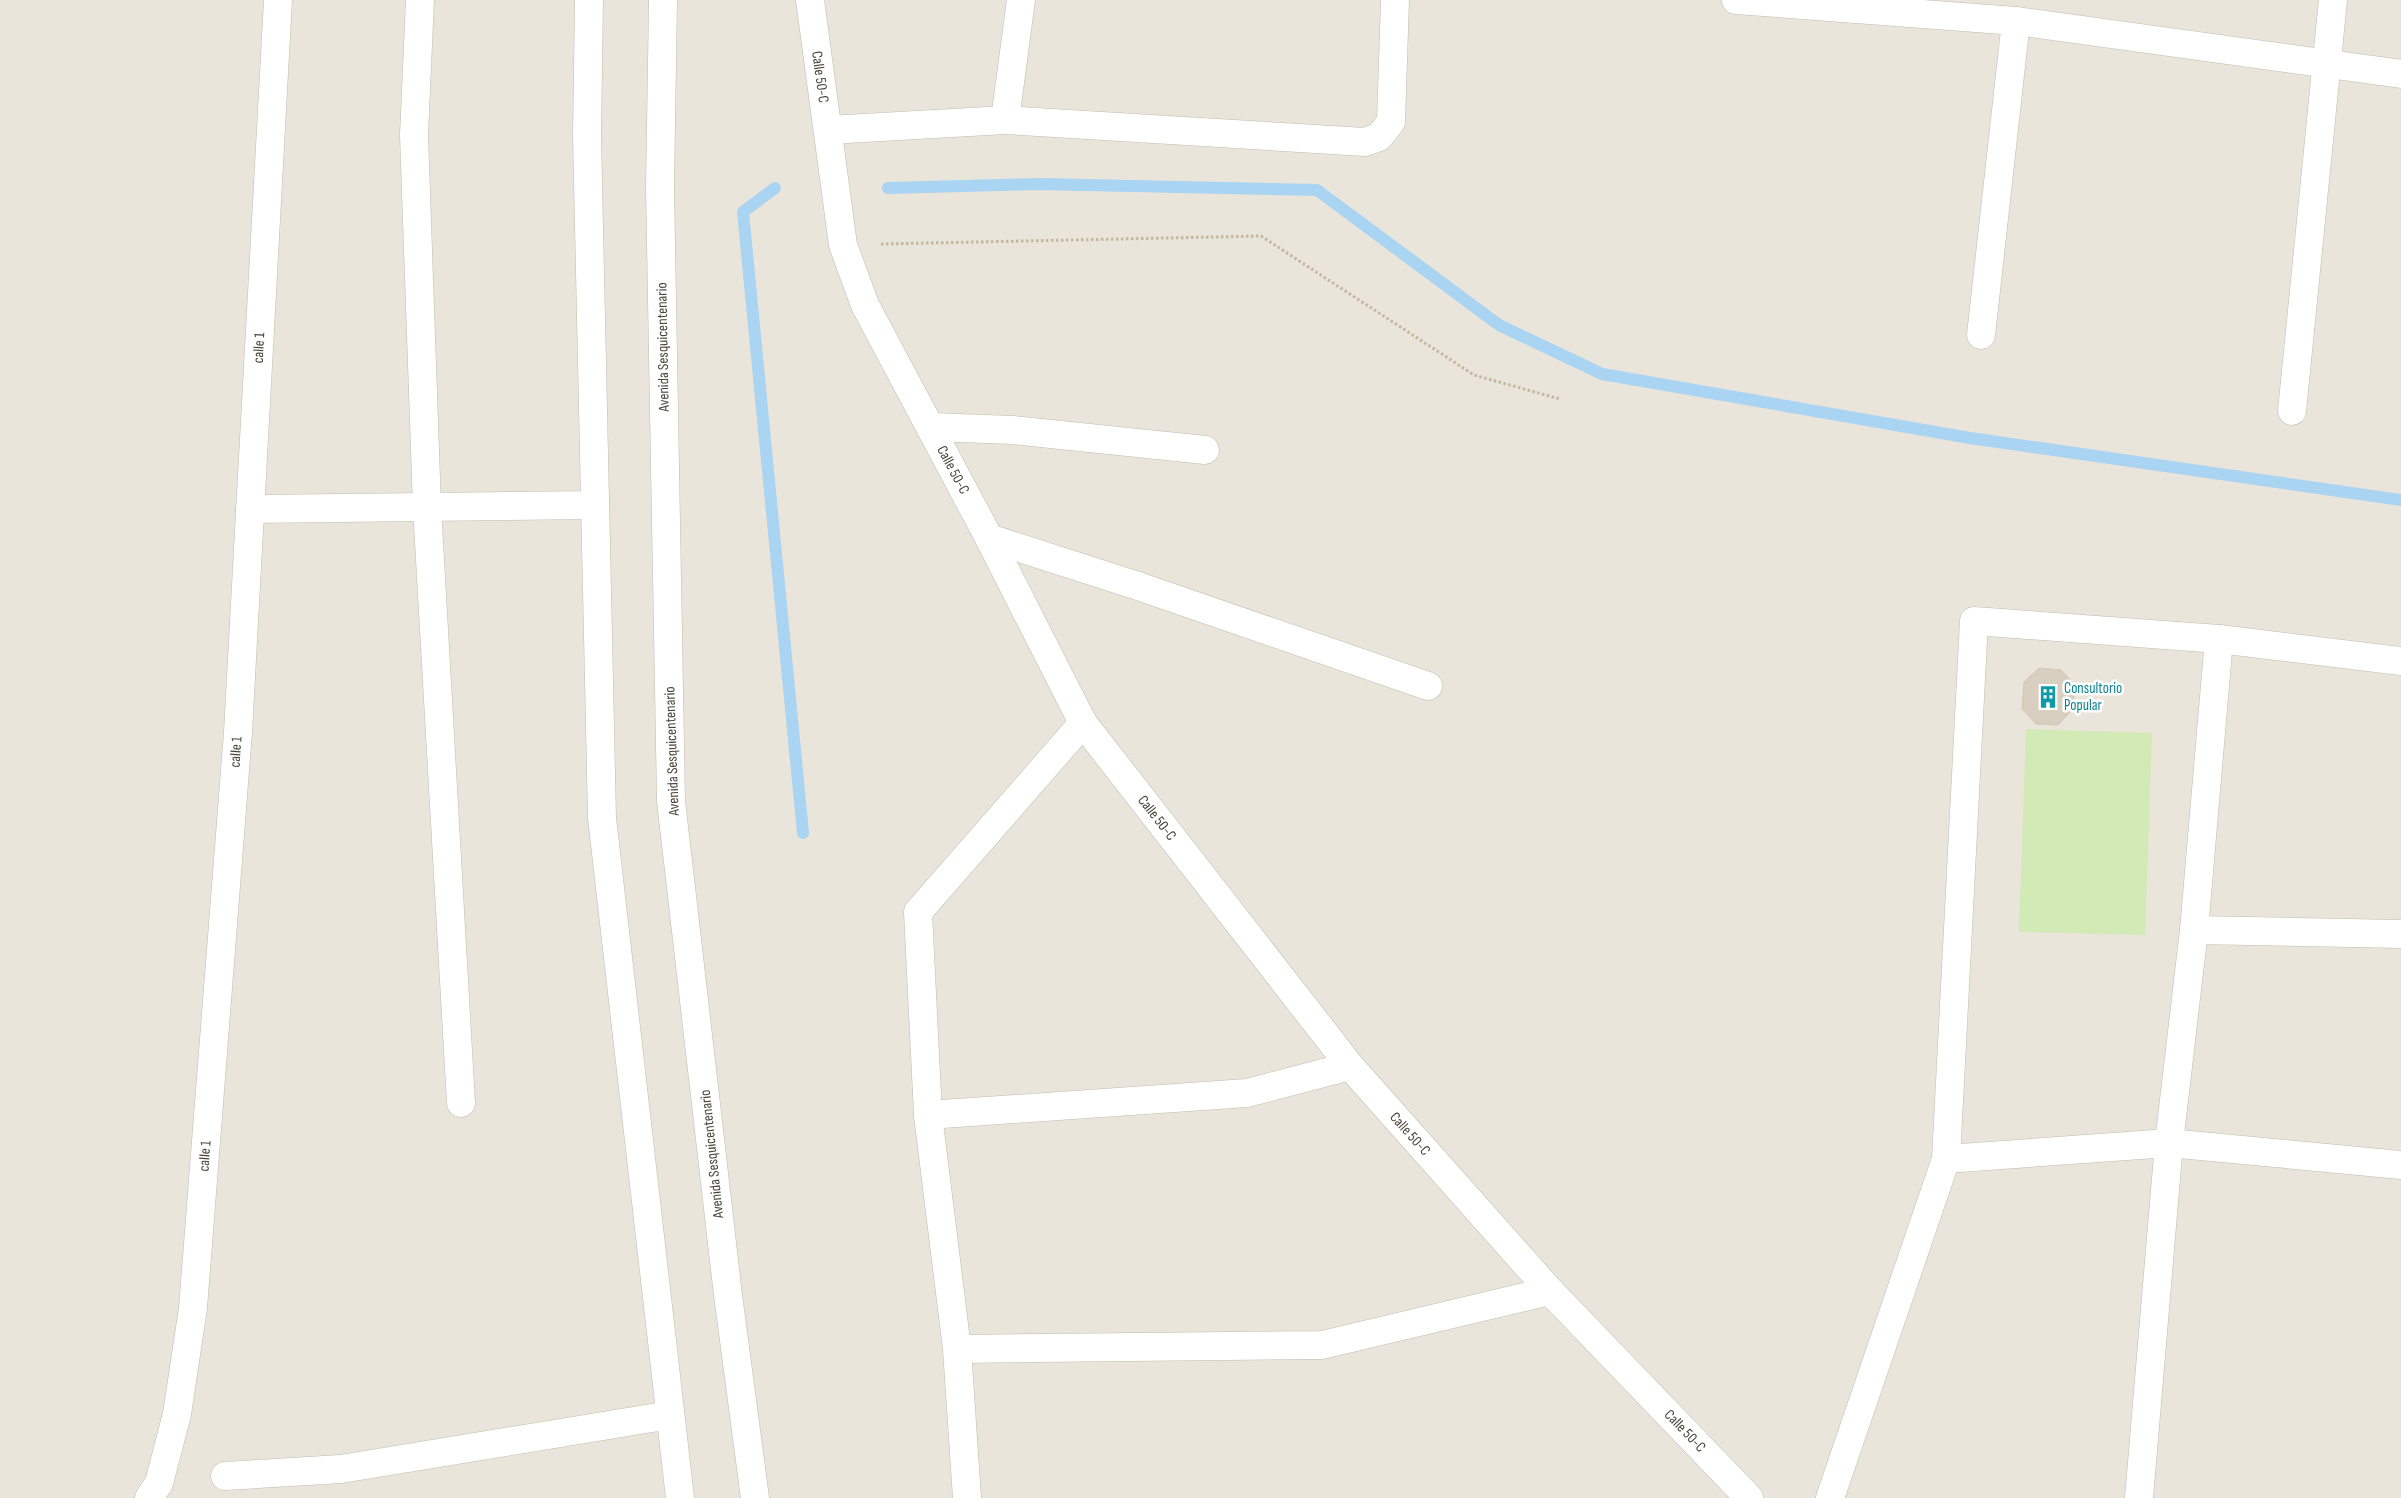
<svg xmlns="http://www.w3.org/2000/svg" width="2401" height="1498" font-family="'Sofia Sans Condensed',sans-serif">
<rect width="100%" height="100%" fill="#f6f3ec"/>
<rect fill="#eae5da" x="0" y="0" width="2401" height="1498"/>
<path fill="#d2eab5" d="M2026 729 2152 733 2145 935 2019 932Z"/>
<g fill="none" stroke-linecap="round" stroke-linejoin="round">
<g stroke="#a9d4f2" stroke-width="12">
<path d="M775 188 743 212 803 833"/>
<path d="M888 188 1039 184 1317 190 1499 325 1602 374 1970 438 2401 500"/>
</g>
</g>
<path fill="#d8cfc1" stroke="#d3c7b4" d="M2039 668 2061 670 2075 685 2073 709 2058 725 2036 724 2022 709 2024 682Z"/>
<g fill="none" stroke-linecap="round" stroke-linejoin="round">
<defs>
<g id="minor">
<path d="M420 0 414 135 427 507 461 1103"/>
<path d="M589 0 587 136 602 818 680 1498"/>
<path d="M663 0 660 188 671 801 728 1295 755 1498"/>
<path d="M810 0 843 245 865 305 989 538 1083 723 1350 1066 1550 1291 1749 1498"/>
<path d="M1736 0 2016 21 2401 74"/>
<path d="M1005 120 1021 0"/>
<path d="M828 130 1005 120 1365 142 1379 137 1391 122 1395 0"/>
<path d="M1981 335 2016 21"/>
<path d="M2292 411 2333 0"/>
<path d="M931 427 1013 430 1205 450"/>
<path d="M250 509 595 505"/>
<path d="M989 538 1138 586 1428 686"/>
<path d="M2194 930 2401 934"/>
<path d="M928 1115 1247 1093 1350 1066"/>
<path d="M1946 1159 2169 1143 2401 1165"/>
<path d="M957 1349 1322 1345 1550 1291"/>
<path d="M225 1476 341 1469 670 1415"/>
<path d="M149 1498 159 1483 177 1414 193 1308 238 732 278 0"/>
<path d="M967 1498 957 1349 928 1115 918 912 1083 723"/>
<path d="M1830 1498 1946 1159 1974 621 2219 639 2401 661"/>
<path d="M2139 1498 2169 1143 2194 930 2219 639"/>
</g>
</defs>
<use href="#minor" stroke="#c2bbae" stroke-width="29"/>
<path stroke="#c4b79f" stroke-width="3" stroke-dasharray="2.5 2.5" stroke-linecap="butt" d="M881 244 1261 236 1474 375 1560 399"/>
<use href="#minor" stroke="#fff" stroke-width="28"/>
</g>
<defs>
<symbol id="building-bare" viewBox="-9 -9 18 18"><path d="M-4-6H4V6H1V3H-1V6H-4ZM-2.5-4.3h1.7v1.8h-1.7ZM.8-4.3h1.7v1.8H.8ZM-2.5-1h1.7V.8h-1.7ZM.8-1h1.7V.8H.8Z" fill="#0f9aa8" stroke="#fff" stroke-width="2.5" paint-order="stroke"/></symbol>
</defs>
<g fill-rule="evenodd">
<use href="#building-bare" x="2032" y="681" width="32" height="32"/>
</g>
<g text-anchor="middle" dominant-baseline="central" stroke-width="5" stroke-linejoin="round" paint-order="stroke">
<g font-size="15" fill="#4b4439" stroke="#fff">
<text transform="translate(820 77) rotate(82)">Calle 50-C</text>
<text transform="translate(663 347) rotate(-91)">Avenida Sesquicentenario</text>
<text transform="translate(259 348) rotate(-87)">calle 1</text>
<text transform="translate(953 470) rotate(62)">Calle 50-C</text>
<text transform="translate(672 751) rotate(-92)">Avenida Sesquicentenario</text>
<text transform="translate(236 752) rotate(-86)">calle 1</text>
<text transform="translate(1157 818) rotate(52)">Calle 50-C</text>
<text transform="translate(1410 1134) rotate(48)">Calle 50-C</text>
<text transform="translate(712 1154) rotate(-96)">Avenida Sesquicentenario</text>
<text transform="translate(205 1156) rotate(-86)">calle 1</text>
<text transform="translate(1685 1431) rotate(46)">Calle 50-C</text>
</g>
<g font-size="15" fill="#0d838f" stroke="#fff" text-anchor="start">
<text x="2064" y="688">Consultorio<tspan x="2064" dy="17">Popular</tspan></text>
</g>
</g>
</svg>
